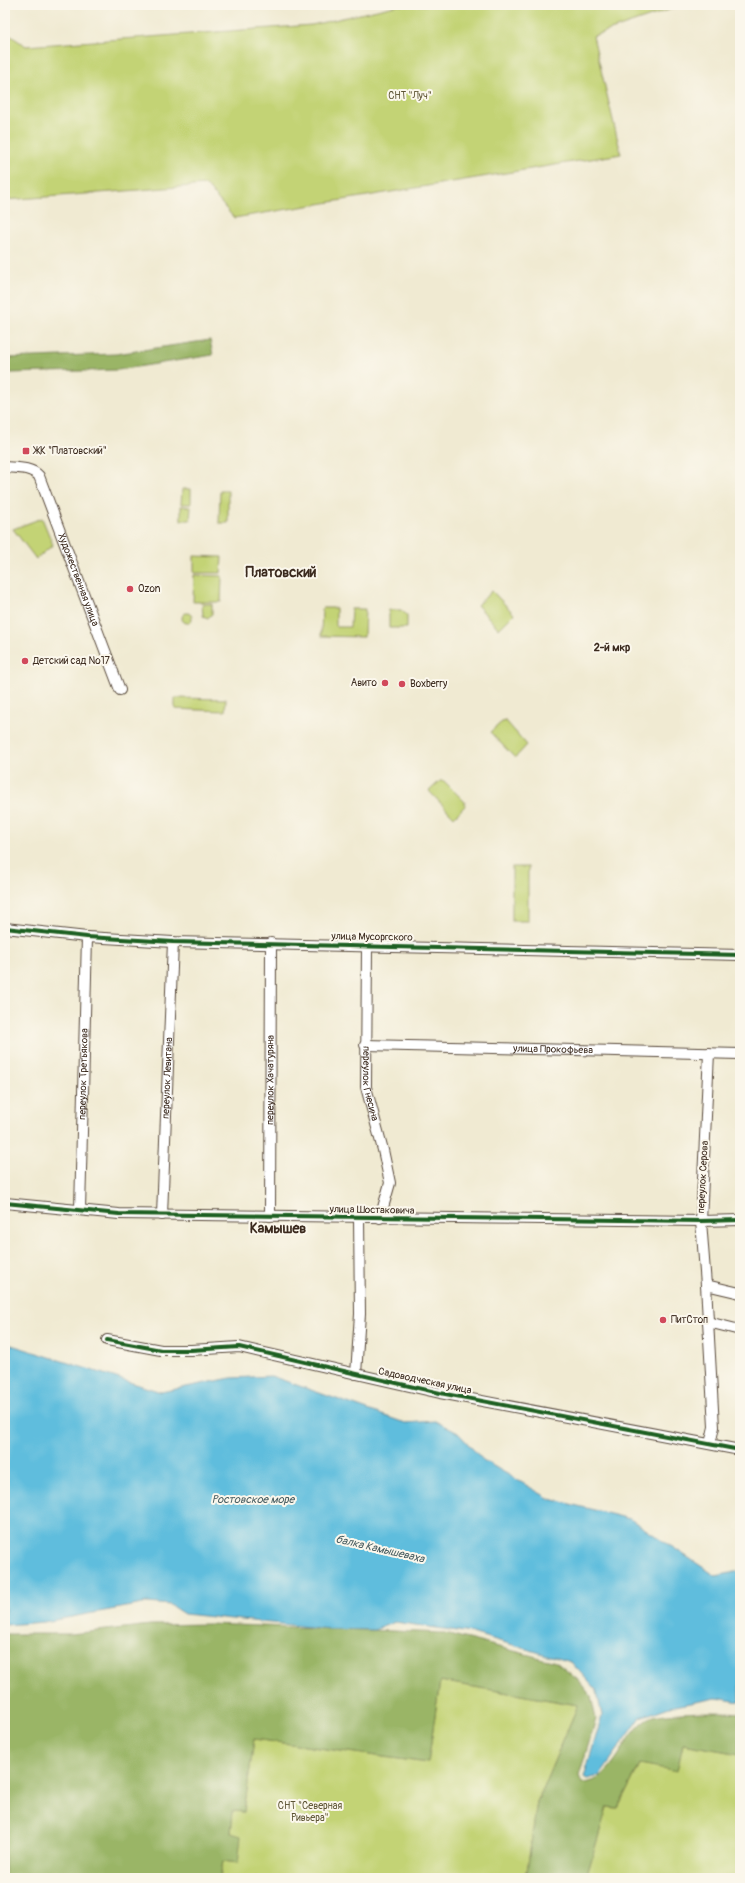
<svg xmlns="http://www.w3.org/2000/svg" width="745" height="1883" font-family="Pangolin,sans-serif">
<rect width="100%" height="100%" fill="#fbf7ec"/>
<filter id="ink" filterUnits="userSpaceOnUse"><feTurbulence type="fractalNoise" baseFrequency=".025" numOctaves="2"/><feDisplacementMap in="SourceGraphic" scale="8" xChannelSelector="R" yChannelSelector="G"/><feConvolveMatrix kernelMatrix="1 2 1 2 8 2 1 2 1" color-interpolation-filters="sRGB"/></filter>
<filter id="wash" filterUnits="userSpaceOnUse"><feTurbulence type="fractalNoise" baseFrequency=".012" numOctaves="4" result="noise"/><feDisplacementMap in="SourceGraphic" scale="16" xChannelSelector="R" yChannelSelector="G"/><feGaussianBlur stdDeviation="0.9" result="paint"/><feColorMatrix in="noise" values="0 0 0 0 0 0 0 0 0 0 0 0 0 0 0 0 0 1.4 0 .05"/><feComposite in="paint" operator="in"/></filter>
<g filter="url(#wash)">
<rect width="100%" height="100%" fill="#f0ead2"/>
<g fill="#c3d375" stroke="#7f7e4a">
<path d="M399 5H683L593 36 621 154 234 218 206 185 5 200V32L26 46 312 25Z"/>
<path d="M182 489H191V504H181Z"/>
<path d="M220 490H228V523H219Z"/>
<path d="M181 506 191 507 190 520H181Z"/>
<path d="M42 518 53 545 36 559 13 529Z"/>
<path d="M194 556 222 557 221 573H194Z"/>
<path d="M194 575 222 576 221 602H193Z"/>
<path d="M492 591 514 614 499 629 477 605Z"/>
<path d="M202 604H212V614L208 618 203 616Z"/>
<path d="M322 608H336V627H350L351 609H365L364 637 321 636Z"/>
<path d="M389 610H401L407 615V628H389Z"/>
<circle cx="187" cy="618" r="5"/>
<path d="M175 698 226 699 225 711 175 709Z"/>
<path d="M506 721 527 745 515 758 490 732 502 722Z"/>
<path d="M440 781H444L465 802V806L454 817 429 791Z"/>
<rect x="512" y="867" width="16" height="54"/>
<path d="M440 1681 578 1705 537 1802 526 1878H220L223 1861 238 1863 231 1833 233 1811 244 1812 254 1739 428 1763Z"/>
<path d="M683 1744 740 1754V1878H586L607 1807 618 1808 640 1764 677 1770Z"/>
</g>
<g fill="#9ab566" stroke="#6a7042">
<path d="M210 340 213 355 118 370 10 373 5 376 6 358 116 354Z"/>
<path d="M208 1624 445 1633 556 1662 578 1680 591 1696 596 1719 579 1776 582 1783C615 1783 624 1730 651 1717 661 1712 727 1711 740 1713V1754L683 1744 677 1771 640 1764 618 1808 607 1807 586 1878H526L537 1802 578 1705 440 1681 428 1763 254 1739 244 1812 233 1811 231 1833 241 1836 238 1863 223 1861 220 1878H5V1634H71L150 1625Z"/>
</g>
<path fill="#5fbddd" stroke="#4d747e" d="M5 1343 161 1392 231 1378 271 1376 405 1423 435 1421 458 1433 483 1460 550 1499 630 1519 716 1576 740 1571V1702L716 1698 669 1707 641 1717 599 1776 587 1779 584 1777 602 1716 597 1691 571 1662 472 1633 395 1622 374 1630 329 1629 184 1614 170 1605 148 1603 44 1622 5 1625Z"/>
</g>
<g filter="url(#ink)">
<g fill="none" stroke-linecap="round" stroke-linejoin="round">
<defs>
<g id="minor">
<path id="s1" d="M5 467C16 468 31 467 39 476L120 690"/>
<path d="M5 928 87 937 173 942 740 955"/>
<path id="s2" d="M367 945 366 1087 383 1150 390 1183 380 1218"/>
<path id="s3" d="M365 1045 740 1054"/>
<path d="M709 1053 701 1221 706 1285 714 1427 710 1444"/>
<path d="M5 1203 119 1214 701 1221 740 1220"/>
<path id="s4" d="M80 1210 87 937"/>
<path id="s5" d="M162 1215 173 942"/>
<path id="s6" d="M270 1216 271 943"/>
<path d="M706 1285 740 1293"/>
<path d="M708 1322 740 1330"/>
<path d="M107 1340 161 1350H191L239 1347 440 1393 740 1450"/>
<path d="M356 1374 360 1314 359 1218"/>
</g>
</defs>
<use href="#minor" stroke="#564739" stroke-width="12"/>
<use href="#minor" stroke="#fff" stroke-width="10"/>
<defs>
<g id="cycleway">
<path d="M5 928 87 937 173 942 740 955"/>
<path d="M5 1203 119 1214 701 1221 740 1220"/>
<path d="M107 1340 161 1350H191L239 1347 440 1393 740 1450"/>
</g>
</defs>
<use href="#cycleway" stroke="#fbf7ec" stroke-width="6"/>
<use href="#cycleway" stroke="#1b5e20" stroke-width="4"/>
</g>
</g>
<g fill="#d1495b" stroke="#fbf7ec" stroke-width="1.5">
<rect x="22" y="447" width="8" height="8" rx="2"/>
<circle cx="130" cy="589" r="4"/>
<circle cx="25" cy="661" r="4"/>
<circle cx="385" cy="683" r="4"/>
<circle cx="402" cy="684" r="4"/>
<circle cx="663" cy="1320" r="4"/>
</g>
<g text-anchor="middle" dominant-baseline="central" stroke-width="4" stroke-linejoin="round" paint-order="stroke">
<g font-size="10" fill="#5d5434" stroke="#fbf7ec">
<text x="410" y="96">СНТ "Луч"</text>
<text x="310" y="1806">СНТ "Северная<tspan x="310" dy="12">Ривьера"</tspan></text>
</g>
<g font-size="10" fill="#3b2a1e" stroke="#fbf7ec" text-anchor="start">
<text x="34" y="451">ЖК "Платовский"</text>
<text x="138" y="589">Ozon</text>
<text x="33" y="661">Детский сад №17</text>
<text x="377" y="683" text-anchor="end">Авито</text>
<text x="410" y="684">Boxberry</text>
<text x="671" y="1320">ПитСтоп</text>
</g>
<g font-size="10" fill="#3b2a1e" stroke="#fbf7ec">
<text stroke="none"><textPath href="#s1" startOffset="147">Художественная улица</textPath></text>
<text transform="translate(372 937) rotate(1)">улица Мусоргского</text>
<text stroke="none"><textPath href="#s3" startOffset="188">улица Прокофьева</textPath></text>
<text stroke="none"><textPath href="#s4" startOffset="136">переулок Третьякова</textPath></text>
<text stroke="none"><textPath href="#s5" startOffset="137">переулок Левитана</textPath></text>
<text stroke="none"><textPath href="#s6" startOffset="136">переулок Хачатуряна</textPath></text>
<text stroke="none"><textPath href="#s2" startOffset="139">переулок Гнесина</textPath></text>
<text transform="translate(703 1177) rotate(-87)">переулок Серова</text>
<text transform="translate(372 1210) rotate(1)">улица Шостаковича</text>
<text transform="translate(425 1381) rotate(12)">Садоводческая улица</text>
</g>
<g font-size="11" font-weight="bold" fill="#3b2a1e" stroke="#fbf7ec">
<text x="612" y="647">2-й мкр</text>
</g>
<g font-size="11" font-style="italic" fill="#485d61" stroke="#fbf7ec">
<text x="253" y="1499">Ростовское море</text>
<text transform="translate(380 1549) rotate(13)">балка Камышеваха</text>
</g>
<g font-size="14" font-weight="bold" fill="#3b2a1e" stroke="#fbf7ec">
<text x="281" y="572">Платовский</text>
<text x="278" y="1228">Камышев</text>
</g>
</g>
<rect width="745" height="1883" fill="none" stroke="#fbf7ec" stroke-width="20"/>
</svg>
